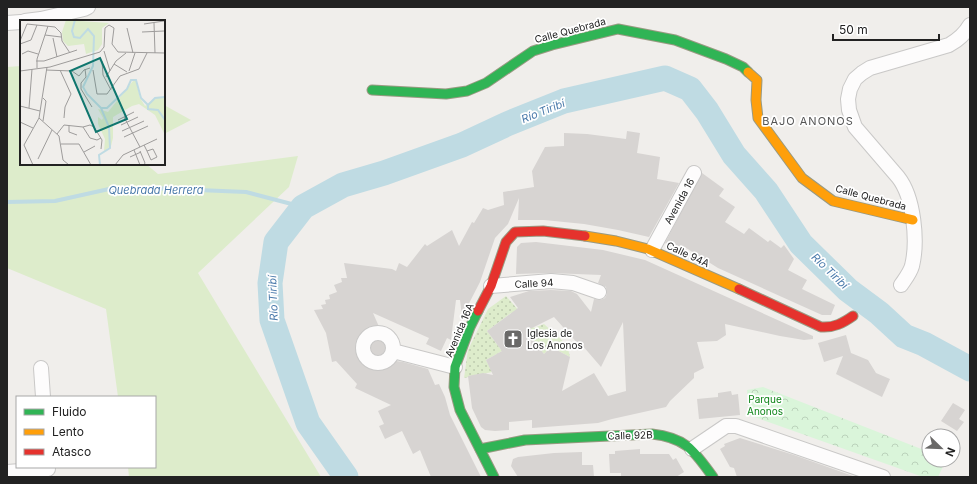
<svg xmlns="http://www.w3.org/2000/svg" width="977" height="484" font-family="Inter,sans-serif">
<defs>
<pattern id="park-crowns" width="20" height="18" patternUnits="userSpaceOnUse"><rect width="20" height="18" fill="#daf5da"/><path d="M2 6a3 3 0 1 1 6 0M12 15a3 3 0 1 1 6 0" fill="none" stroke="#bbd2bb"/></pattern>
<pattern id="garden-dots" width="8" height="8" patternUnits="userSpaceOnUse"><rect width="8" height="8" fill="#ddeccb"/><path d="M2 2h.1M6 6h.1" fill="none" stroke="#bdcaae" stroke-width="1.8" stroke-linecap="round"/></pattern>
</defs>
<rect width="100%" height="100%" fill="#f0eeeb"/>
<g fill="#ddeccb">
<path d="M21 66V164H146L158 174 298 156 289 187 198 273 321 477H129L128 467H155V397H118L106 309 7 268V67Z"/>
<path d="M164 105 191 120 164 134Z"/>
</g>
<path fill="url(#park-crowns)" d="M763 387 929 452V460H946L938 477H923L749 415 747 390Z"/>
<path fill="url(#garden-dots)" d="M506 296 534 328 544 324 567 345 570 357 551 347 544 354 511 313 487 331 502 351 486 360 492 372 464 378 468 350 488 309Z"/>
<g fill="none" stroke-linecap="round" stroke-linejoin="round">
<path stroke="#bfdbe3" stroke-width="4" d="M7 202 55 201 109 189 150 188 246 192 303 207"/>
<path stroke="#bfdbe3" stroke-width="25" d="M346 477 308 423 272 320 270 283 276 242 303 207 343 185 384 173 462 145 507 124 564 101 665 78 690 89 707 111 734 155 766 191 801 244 848 290 879 313 904 336 924 344 970 369"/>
</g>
<g fill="#d7d4d2" fill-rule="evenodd">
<path d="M627 131 640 133 637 153 660 157 657 179 679 183 649 237 618 230 584 224 544 220H518L519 198 508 224 495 238 480 282 462 317 460 300H456L451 340 447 338 441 351 426 344 429 338 373 313 387 345 385 349V354L382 359 403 362 428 369 435 385 439 384 445 397 450 415 481 477H431L420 450 413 454 402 431 385 439 379 426 384 424 378 411 391 405 355 388 357 384 336 361 332 362 326 333 314 310 323 309 321 305 326 304 325 300 330 299 329 295 337 292 334 285 342 282 341 278H347L344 263 392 269 396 271 399 263 407 267 425 244 427 246 452 230 459 246 472 222 474 223 483 208 488 210 504 205 503 192 534 187 532 171 545 147 564 146V133L587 134 626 139Z"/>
<path d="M702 173 724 189 719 196 735 207 725 222 744 234 749 228 768 242 770 240 781 248 784 245 794 259 788 270 807 280 802 289 835 305 831 315H822L718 268 683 246 680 250 665 243Z"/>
<path d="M536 242 603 250 645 260 813 336V339L804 340 780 336 725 324 726 335 717 341 697 342 704 368 694 373V378L670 401 666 407 612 419 598 423 532 428V420L509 422V430L495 431 485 430 481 427 472 408 468 376 483 373 493 375 486 360 502 351 487 331 518 308 510 297 529 291 551 290 571 291 577 294 591 312 594 299 601 300 605 298 607 294 606 287 598 283 601 275 550 273 516 274 517 247 521 243ZM554 317 580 346 582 345 601 367 623 322 626 391 608 396 594 373 562 391 570 357 551 347 544 354 526 331Z"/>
<path d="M846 335 851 353 868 360 876 373 890 379 882 397 836 374 843 356 824 362 818 343Z"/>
<path d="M731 391 732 395 738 394 740 415 699 419 697 399 718 397V393Z"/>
<path d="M953 403 965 410 959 419 964 422 957 431 941 421Z"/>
<path d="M740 438 794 455 853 476V477H737L734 468 730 467 720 449 725 446 724 444Z"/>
<path d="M640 449V454H669L673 460 676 458 684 472 676 477H621V473H610L609 454H615V451Z"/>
<path d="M582 452V465H593L594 477H518L511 466 513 459 518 457 554 453Z"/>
</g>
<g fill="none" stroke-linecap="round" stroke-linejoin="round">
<defs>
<g id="street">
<path d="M25 21 41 19 84 9 88 7"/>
<path d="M7 23 21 22"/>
<path d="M652 250 694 173"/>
<path d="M901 285C905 279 910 273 912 266 918 241 914 197 898 177L855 127 849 110 848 99 850 89 855 79 862 73 870 68 949 45C958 40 965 34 970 25"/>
<path d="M491 286 551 281 573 283 599 292"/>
<circle cx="378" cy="348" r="15"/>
<path d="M393 351 455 367"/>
<path d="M41 368 43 397"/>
<path d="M692 449 726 426H736L883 477"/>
<path d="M7 472 48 469"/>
</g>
<g id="fast">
<path d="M372 90 446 94 467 91 486 83 533 51 552 45 618 29 675 40 726 59 743 67 748 72"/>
<path d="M478 311 470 327 455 367 454 387 460 410 494 477"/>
<path d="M480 449 525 440 652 434C687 438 694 451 713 477"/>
</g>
<g id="slow">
<path d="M748 72 757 80 756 100 758 118 802 178 833 201 913 220"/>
<path d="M585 236 616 241 648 249 739 289"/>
</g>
<g id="jam">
<path d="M739 289 821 327C834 328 843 323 853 316"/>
<path d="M478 311 491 286 506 242 515 232 543 231 585 236"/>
</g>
</defs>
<use href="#street" stroke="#c9c8c7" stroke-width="16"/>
<use href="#fast" stroke="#999a82" stroke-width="11"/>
<use href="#slow" stroke="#999a82" stroke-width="11"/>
<use href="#jam" stroke="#999a82" stroke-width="11"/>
<use href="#street" stroke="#fdfcfc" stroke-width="14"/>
<use href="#fast" stroke="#30b455" stroke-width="9"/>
<use href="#slow" stroke="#ff9f0a" stroke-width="9"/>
<use href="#jam" stroke="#e5322d" stroke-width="9"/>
</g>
<defs>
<symbol id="church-square" viewBox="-11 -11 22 22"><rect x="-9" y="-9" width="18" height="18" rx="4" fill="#6a6968" stroke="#fff"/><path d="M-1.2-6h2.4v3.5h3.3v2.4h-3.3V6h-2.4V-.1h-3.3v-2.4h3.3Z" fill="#fff"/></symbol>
</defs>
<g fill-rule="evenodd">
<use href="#church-square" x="502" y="328" width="22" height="22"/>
</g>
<g text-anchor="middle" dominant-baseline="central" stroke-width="3.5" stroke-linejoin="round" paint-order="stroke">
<g font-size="10" fill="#222" stroke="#fff">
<text transform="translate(570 30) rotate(-15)">Calle Quebrada</text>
<text transform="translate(871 197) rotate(15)">Calle Quebrada</text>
<text transform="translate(679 201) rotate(-61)">Avenida 16</text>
<text transform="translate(688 254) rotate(25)">Calle 94A</text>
<text transform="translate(534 283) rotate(-3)">Calle 94</text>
<text transform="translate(459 330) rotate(-67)">Avenida 16A</text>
<text transform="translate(630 435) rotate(-2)">Calle 92B</text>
</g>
<g font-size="10" fill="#222" stroke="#fff" text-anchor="start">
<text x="527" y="333">Iglesia de<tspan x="527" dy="12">Los Anonos</tspan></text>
</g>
<g font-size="10" fill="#0c8416" stroke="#fff">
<text x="765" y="399">Parque<tspan x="765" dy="12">Anonos</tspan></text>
</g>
<g font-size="11" font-style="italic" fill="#4a7aab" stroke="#fff">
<text transform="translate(543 111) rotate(-22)">Río Tiribí</text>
<text x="156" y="190">Quebrada Herrera</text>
<text transform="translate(830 271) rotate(44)">Río Tiribí</text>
<text transform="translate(273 298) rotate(-92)">Río Tiribí</text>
</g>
<g font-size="11" letter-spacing="1" fill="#555" stroke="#fff">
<text x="808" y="121">BAJO ANONOS</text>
</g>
</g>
<g transform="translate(20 20)">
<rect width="145" height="145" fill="#f0eeeb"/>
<path d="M46 0 89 3 82 8V24L78 30 66 34 64 24 48 26 43 21 42 12ZM113 61H116L120 78 125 86 137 78H145V115L135 95 119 84 112 86 93 97V118L91 126 84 131 85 119 78 104V97L82 100 83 98 78 89 88 92Z" fill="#ddeccb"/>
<path fill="none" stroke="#bfdbe3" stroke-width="2" d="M55 0 52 11 54 17 60 18 68 9 74 16 73 46 63 67 67 74 81 88H87L107 69 111 60H116L121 78 128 85V89L138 90 145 100M128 85 135 78 145 77M80 145 79 135 90 128 89 107 81 88"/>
<path fill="none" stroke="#9e9c9b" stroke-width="1" d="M64 0H106M134 3 135 33M124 4 144 1M107 8 113 33M122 12 144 11M25 15 41 17M33 18 37 37M0 21 7 4 35 7 41 13 42 21 50 33M0 24 11 20 17 5M84 31 90 51M2 34 8 31 18 34M16 41H24L57 30M82 41 83 55 91 70M94 44 107 52M17 48V39L28 6M65 49 66 57 61 63V69L72 87M26 50 52 51 59 56 64 50 70 48M40 50 51 74 45 87 44 98M73 50 77 74H87L100 56 119 49 127 33M0 51 30 47 80 32 84 27 85 8 89 5 94 8 92 24 98 32 145 33M109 51 115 33M86 57 96 41 106 33M23 78 26 81 23 101M0 86 20 91M9 88 12 49M104 97 120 127M19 98 39 116 43 140 49 145M98 100 114 92M0 102 13 108M49 105V112L57 115M101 105 118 97M63 107 70 105 74 107 82 120 81 129M63 107 70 118 77 120 81 118M102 111 124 101M37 114 44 105 63 107M104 117 128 106M41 124H59L71 145M124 125 127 131 131 140 137 137 133 129 127 131M114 130 120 145M120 131 125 143 124 145M64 132 75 126M110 137 121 132M18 139 32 110M13 145 4 125 19 98 27 47M95 145 103 135 137 119"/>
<path fill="#0f766e" fill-opacity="0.15" stroke="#0f766e" stroke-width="2" d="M80 38 107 99 76 112 50 51Z"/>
<rect width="145" height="145" fill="none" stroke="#222" stroke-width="2"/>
</g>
<rect width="977" height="484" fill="none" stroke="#222222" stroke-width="16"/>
<rect x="16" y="396" width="140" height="72" fill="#ffffff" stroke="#a7a7a7"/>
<rect x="24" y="409" width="20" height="6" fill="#30b455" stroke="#a7a7a7"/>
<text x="52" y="416" font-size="12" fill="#222222">Fluido</text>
<rect x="24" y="429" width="20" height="6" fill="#ff9f0a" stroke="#a7a7a7"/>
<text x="52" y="436" font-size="12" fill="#222222">Lento</text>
<rect x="24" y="449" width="20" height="6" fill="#e5322d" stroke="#a7a7a7"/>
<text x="52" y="456" font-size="12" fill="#222222">Atasco</text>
<g transform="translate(941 448) rotate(113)"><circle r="19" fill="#ffffff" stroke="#a7a7a7"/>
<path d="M0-3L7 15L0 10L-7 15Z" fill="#6a6968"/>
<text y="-6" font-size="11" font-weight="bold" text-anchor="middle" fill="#222222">N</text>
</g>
<path d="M833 34v6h106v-6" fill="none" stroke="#222222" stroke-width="2"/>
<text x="839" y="34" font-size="12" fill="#222222" stroke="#ffffff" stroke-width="3" paint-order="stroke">50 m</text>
</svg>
